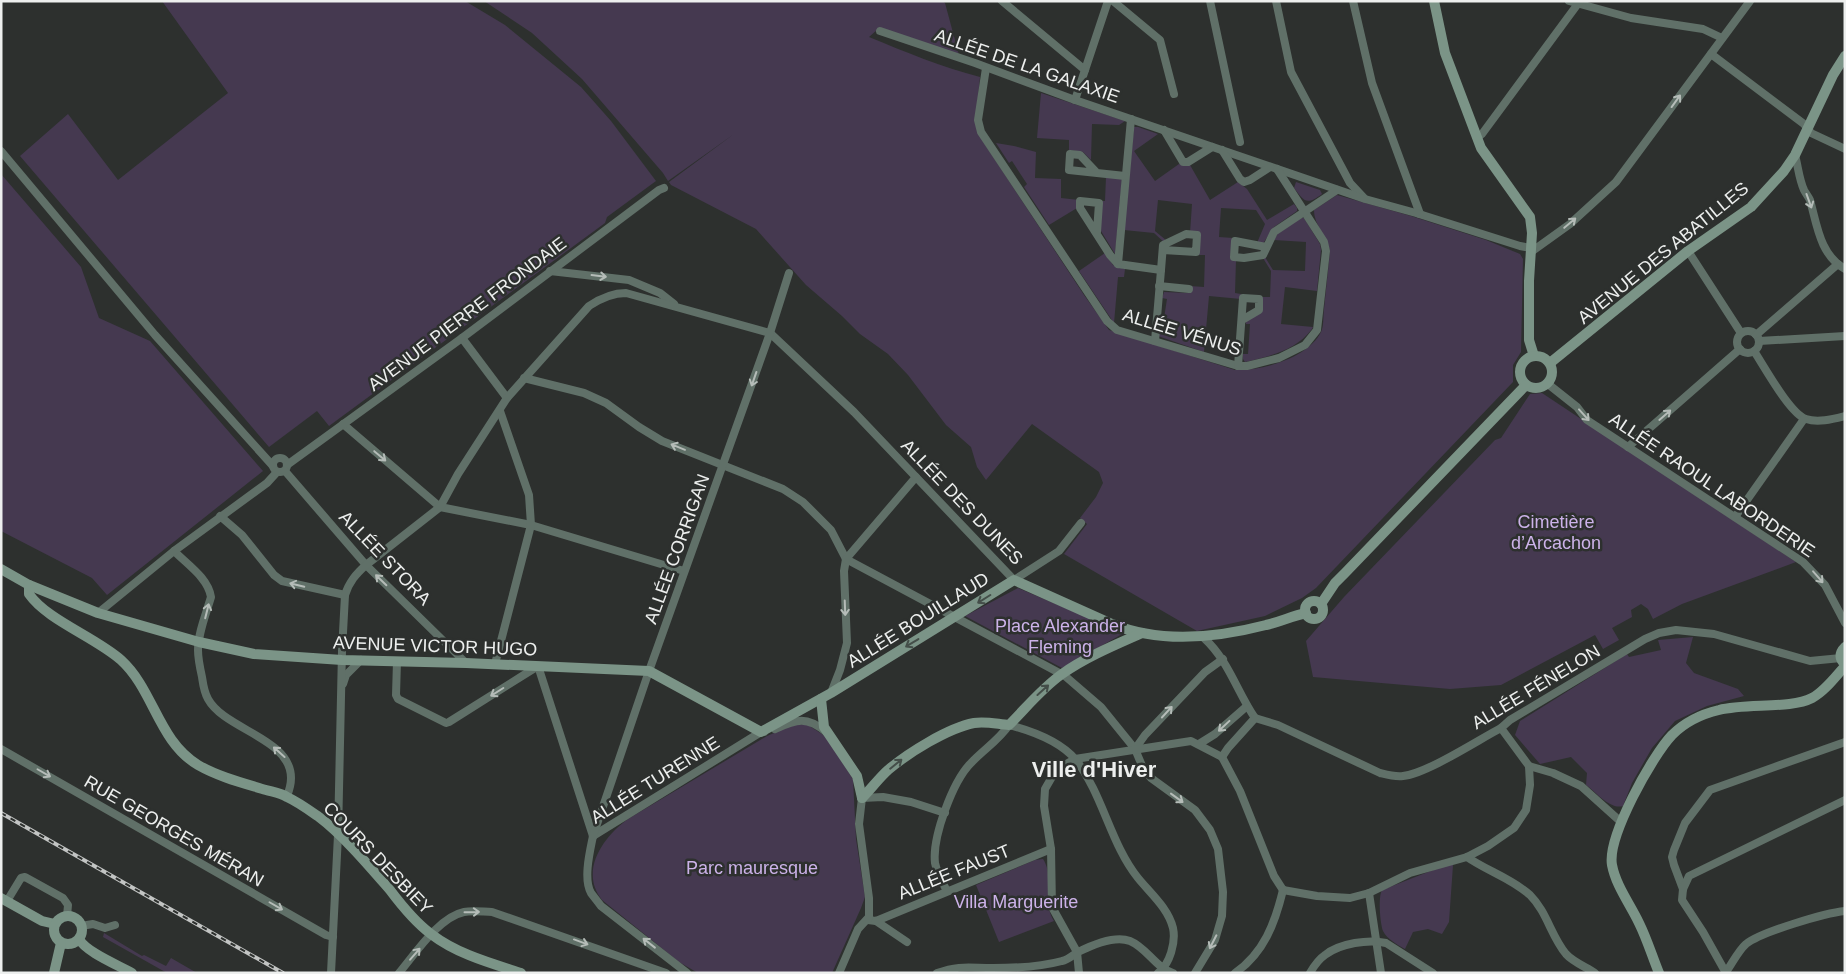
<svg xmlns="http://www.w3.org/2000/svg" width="1846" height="974" font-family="Arial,sans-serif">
<rect width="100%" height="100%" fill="#2d302e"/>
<g fill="#453950">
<path d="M162 1H465L505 25 581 87 611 121 656 181 607 217 605 223 329 426 317 411 269 447 20 156 68 114 118 180 228 93Z"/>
<path d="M484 1H942L945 3 959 55 878 29 869 37C905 52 942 67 980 77L976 119 982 140 1084 295 1109 330 1235 370C1262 371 1308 358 1321 332 1324 326 1323 317 1324 309 1326 290 1328 271 1330 251 1327 236 1314 225 1314 210L1337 195 1411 216 1486 240 1520 254 1523 259 1521 352 1513 365V382L1316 588 1302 598 1265 616 1197 631 1064 554 1087 524 1080 518 1096 497 1103 483 1099 472 1032 424 986 480 977 467 971 447 946 425 908 375 888 354 860 334 842 316 806 285 756 229 671 185 669 182 734 134 668 181 663 173 582 79 532 33Z"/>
<path d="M1041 93 1125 121 1119 125 1092 124 1091 160 1083 152 1069 150V140L1037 138Z"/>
<path d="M1134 127H1138L1158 134 1134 151 1155 181 1179 164 1190 165 1210 200 1238 182 1247 189 1267 220 1294 204 1297 208V211L1274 227 1262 245 1257 243 1265 224 1256 210 1221 208 1219 237 1233 238 1236 260 1235 293 1241 294V299L1209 296 1204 352 1158 336 1159 331H1162L1167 299 1162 298 1164 292 1189 293 1190 286 1204 287 1205 255H1198L1199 234 1190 233 1192 204 1158 200 1155 231 1167 241 1165 243 1154 233 1124 230Z"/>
<path d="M996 143 1014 146 1036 152 1035 178 1061 179V198L1079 200 1077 208 1049 225 1024 187 1027 184 1012 161 1009 163Z"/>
<path d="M1 174 81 267 99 318 150 341 263 471 107 595 92 578 1 531Z"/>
<path d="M1106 177 1122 179 1115 254 1101 231V201H1105Z"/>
<path d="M1296 182 1320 190 1322 194C1306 206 1304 201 1294 188Z"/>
<path d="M1300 218H1304L1320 244 1321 250 1317 291 1285 287 1281 324 1313 327 1312 329C1296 350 1271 356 1245 362L1243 359V354H1248L1250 324H1246V320L1261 312V297H1270L1271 271 1263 258 1265 257 1273 270 1305 271 1306 242 1274 240 1278 233Z"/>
<path d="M1105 253 1113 265 1125 269 1124 277H1118L1114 323 1079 271Z"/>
<path d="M1542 393 1796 562 1682 604 1653 619 1648 609 1641 604 1631 610 1632 617 1612 628 1619 640 1603 649 1595 635 1501 685 1450 689 1313 677 1306 641 1344 597 1495 440 1501 438 1530 394Z"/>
<path d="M1018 588 1124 633 1062 668 965 616Z"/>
<path d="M1693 637 1686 663 1694 673 1738 689 1744 696 1707 706 1675 721 1652 748 1632 783 1623 806C1610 810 1596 792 1586 785L1587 773 1571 757 1540 764 1515 735 1520 721 1627 654 1629 657 1661 650 1658 640Z"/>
<path d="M795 724 808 725 825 736 853 779 856 839 865 897 861 908 832 973H698L679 962 602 900C579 871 603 837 628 819L767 736Z"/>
<path d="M1043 859C1055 877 1041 901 1054 921L999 942 976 885 1035 860Z"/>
<path d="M1446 865H1453L1449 922 1442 934 1428 929 1413 932 1405 949C1398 945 1387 939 1383 931 1380 922 1378 897 1382 890Z"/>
<path d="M104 933 142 956 144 955 166 966 171 958 197 973H167L103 937Z"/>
</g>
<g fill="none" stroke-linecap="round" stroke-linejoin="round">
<g stroke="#607068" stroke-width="8">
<path d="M1002 1 1085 70"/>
<path d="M1113 1 1160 40 1174 94"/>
<path d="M1210 1 1240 142"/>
<path d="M1276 1 1291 72 1350 183 1364 198"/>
<path d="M1353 1 1372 83 1420 214"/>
<path d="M1569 1 1631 18 1703 29 1722 38"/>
<path d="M880 31 975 63 1075 100 1365 199 1416 213 1520 246 1531 248"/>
<path d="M1711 54 1804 124 1811 133 1845 149"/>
<path d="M986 68 978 120 981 132 1107 321 1117 330 1238 366H1247L1279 358 1305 345 1317 330 1326 251 1324 242 1277 169"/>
<path d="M1075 100 1108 1"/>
<path d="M1131 119 1118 264 1161 270 1155 341"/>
<path d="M1164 130 1183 162H1188L1212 147"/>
<path d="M1477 138 1482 134 1580 1"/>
<path d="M1222 150 1240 179 1244 182 1250 180 1270 167"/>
<path d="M1 151 155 335 273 466"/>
<path d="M1795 155C1798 166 1799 179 1804 190 1806 194 1808 196 1810 200 1817 225 1820 255 1845 269"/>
<path d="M1096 172 1080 155 1070 154 1069 170 1125 176"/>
<path d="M1097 232 1099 203 1080 201V208L1110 255 1118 264"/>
<path d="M1266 247 1235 241 1234 257 1244 258 1263 255 1274 232 1337 190"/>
<path d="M1688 251 1741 333"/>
<path d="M1531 252 1570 224 1616 182 1750 1"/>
<path d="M1161 270 1163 245 1186 234 1197 235 1196 252 1163 250"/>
<path d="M550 271 629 280 660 293 674 304"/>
<path d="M1159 286 1189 289"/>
<circle cx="1748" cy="342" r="11"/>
<path d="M1756 335 1838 264"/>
<path d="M462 338 507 398"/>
<path d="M1759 341 1845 336"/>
<path d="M1754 351C1764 366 1790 414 1806 419 1818 423 1833 419 1845 416"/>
<path d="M1238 366 1243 298 1259 299V310L1242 320"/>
<path d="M524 378 584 393 606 403 639 427 662 441 783 489 803 502 831 530 846 559 844 571 847 643 840 670 831 693"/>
<path d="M1548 384 1577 407 1587 420 1803 562 1825 585 1845 623"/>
<path d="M343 424 440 507 531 525 684 571"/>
<path d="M1628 447 1740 349"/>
<circle cx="280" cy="465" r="7"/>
<path d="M287 465 462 338 659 190 664 188"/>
<path d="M285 471 366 565 466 663"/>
<path d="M220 516 242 535 274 575 282 581 345 595"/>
<path d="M1735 517 1804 419"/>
<path d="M174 551C188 565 208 578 211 597 206 614 198 633 198 650 198 659 200 668 202 677 203 684 204 692 208 699 225 730 291 738 291 778 291 784 289 791 287 796"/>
<path d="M846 559 1065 676 1101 707 1135 749 1143 768 1151 778 1195 810 1210 830 1218 849 1223 892 1222 916 1215 940 1195 973"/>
<path d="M846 559 916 477"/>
<path d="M98 613 174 551 267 483 277 472"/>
<path d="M1204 638C1229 661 1237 692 1255 718"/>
<path d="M397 661 396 695 398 699 446 723 449 722 538 666 593 836"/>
<path d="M495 664 531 525 529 495 500 411"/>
<path d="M343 684 346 675 361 660"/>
<path d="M1255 718 1278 725 1380 773C1388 775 1395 777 1403 776 1428 773 1478 740 1501 728L1510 720 1645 639 1659 633 1676 630 1714 634 1810 661 1841 658"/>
<path d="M775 729C797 719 807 716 826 732"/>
<path d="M1199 744 1215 734 1247 706"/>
<path d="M1 749 326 935 333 937"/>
<path d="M1135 749 1145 735 1205 672 1223 659"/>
<path d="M1222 757 1240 791 1274 876 1283 890"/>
<path d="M1222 757 1228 748 1255 718"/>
<path d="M1529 766 1553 773 1581 786 1621 822"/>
<path d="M593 836 761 732H764"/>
<path d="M1467 857C1487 871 1511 878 1530 895 1547 912 1551 936 1566 954 1573 962 1586 967 1595 973"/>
<path d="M1683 889 1674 865 1672 857 1674 850 1685 823 1710 790 1845 742"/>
<path d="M1283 890 1317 896 1350 898 1369 893 1410 873 1467 857 1488 846 1514 828 1526 810 1530 785 1529 766 1501 728"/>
<path d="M947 891C942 882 937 873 935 863 932 837 953 781 971 763 983 750 999 740 1009 725 1032 731 1060 741 1076 760 1103 795 1111 845 1138 878 1151 894 1168 908 1173 928 1176 942 1170 964 1158 973"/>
<path d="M1369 893 1381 973"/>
<path d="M7 901 21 878 25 877 63 898 68 905 67 916"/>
<path d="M868 920 876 921 1051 849"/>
<path d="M876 921 907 942"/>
<path d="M81 926 93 924 105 928 115 925"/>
<path d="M1726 972C1732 964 1738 951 1746 944 1761 932 1825 913 1845 911"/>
<path d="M331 973 338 835 342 651 345 595C349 582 356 574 366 565L440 507 458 474 507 398 589 306C601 298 612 293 626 293L770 333 854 412 1014 580 1059 551 1081 523"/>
<path d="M399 973C415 954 439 917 464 912 473 910 484 912 492 912L666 973"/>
<path d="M687 973 601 906C598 902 594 897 591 893 583 879 590 851 593 836L649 671 770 333 789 273"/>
<path d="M839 973 858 929 869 917V898L859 824 862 798 883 797 911 802 945 813"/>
<path d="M937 973C960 965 969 968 993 968 1016 968 1040 967 1062 961 1068 960 1073 955 1078 952 1092 945 1115 935 1130 941 1147 948 1156 968 1173 973"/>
<path d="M1079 973 1077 952 1052 907 1051 849 1044 806 1045 789 1056 770 1075 759 1191 741 1222 757"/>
<path d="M1235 973C1264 953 1275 923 1283 890"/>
<path d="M1310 973C1314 966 1319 959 1325 955 1340 943 1369 939 1386 943L1433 973"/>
<path d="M1726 973 1703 932 1682 900 1683 889 1689 876 1845 800"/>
</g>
<g stroke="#7b9487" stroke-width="10">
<path d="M1434 1 1445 53 1481 148 1530 217 1532 233 1529 281V340L1534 356"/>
<circle cx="1536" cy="372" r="16"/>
<path d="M1550 363 1688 251 1751 207 1784 171 1795 155 1833 75 1845 56"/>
<path d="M1 569 29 585V594C47 620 95 637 121 660 154 690 158 741 198 765 219 777 243 783 266 790 273 792 281 793 287 797 298 802 309 810 319 817 343 835 370 867 390 890 402 906 415 922 431 934 457 954 490 963 521 973"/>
<path d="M29 585 98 613 199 642 254 654 342 660 466 663 649 671 761 732 831 693 1014 580 1112 624C1161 644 1216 638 1266 625 1280 622 1292 616 1306 613"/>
<circle cx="1314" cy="610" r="9"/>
<path d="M1321 604 1335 583 1345 573 1526 385"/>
<path d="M1845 647C1839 653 1839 659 1845 664"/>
<path d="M821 699 824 727 857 776 862 798"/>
<path d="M862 798C871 789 879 778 888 770 908 753 948 728 974 723 985 721 997 724 1009 725 1026 708 1042 688 1062 674 1086 657 1115 645 1142 633"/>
<path d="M1 898 42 921 55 924"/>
<circle cx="68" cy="930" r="14"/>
<path d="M79 939C86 952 118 965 132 973"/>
<path d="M54 973 61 943"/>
<path d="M1659 973C1652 956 1647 939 1639 923 1630 904 1616 886 1612 865 1607 837 1652 756 1672 735 1684 723 1702 714 1719 710 1746 703 1791 709 1812 698 1825 691 1835 677 1845 666"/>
</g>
<defs>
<path id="rail" d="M1 813 283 973"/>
</defs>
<use href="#rail" stroke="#c2c4c3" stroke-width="4"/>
<use href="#rail" stroke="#2d302e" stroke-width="2" stroke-dasharray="5.5" stroke-linecap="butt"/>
</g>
<defs><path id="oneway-shaft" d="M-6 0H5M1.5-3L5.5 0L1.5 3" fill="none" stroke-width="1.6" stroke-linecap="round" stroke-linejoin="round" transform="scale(1.25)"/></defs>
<g stroke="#b5bcb8">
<use href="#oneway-shaft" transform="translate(1676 101) rotate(-54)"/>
<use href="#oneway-shaft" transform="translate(1809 201) rotate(70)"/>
<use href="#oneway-shaft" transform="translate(1570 223) rotate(-40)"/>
<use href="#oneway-shaft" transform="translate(599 276) rotate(7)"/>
<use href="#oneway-shaft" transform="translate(754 379) rotate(109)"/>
<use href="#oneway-shaft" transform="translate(1584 415) rotate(48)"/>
<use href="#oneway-shaft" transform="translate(1665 415) rotate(-41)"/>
<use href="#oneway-shaft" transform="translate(678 447) rotate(-158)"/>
<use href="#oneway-shaft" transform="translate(380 456) rotate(40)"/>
<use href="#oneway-shaft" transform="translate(1818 577) rotate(49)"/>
<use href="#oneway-shaft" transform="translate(381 580) rotate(-136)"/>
<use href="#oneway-shaft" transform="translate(297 585) rotate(-166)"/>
<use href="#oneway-shaft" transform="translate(845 608) rotate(88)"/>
<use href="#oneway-shaft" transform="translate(207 611) rotate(-76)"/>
<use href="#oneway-shaft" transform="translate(497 692) rotate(148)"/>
<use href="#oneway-shaft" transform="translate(1167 712) rotate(-47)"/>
<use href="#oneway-shaft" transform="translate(1224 726) rotate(137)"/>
<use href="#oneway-shaft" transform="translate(279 752) rotate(-138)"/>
<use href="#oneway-shaft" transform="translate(44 773) rotate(30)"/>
<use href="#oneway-shaft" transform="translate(1177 798) rotate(36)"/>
<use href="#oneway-shaft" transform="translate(276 906) rotate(30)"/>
<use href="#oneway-shaft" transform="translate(472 912) rotate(-1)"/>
<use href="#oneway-shaft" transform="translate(581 942) rotate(20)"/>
<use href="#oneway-shaft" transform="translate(1213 942) rotate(117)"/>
<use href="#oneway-shaft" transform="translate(649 943) rotate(-142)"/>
<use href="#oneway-shaft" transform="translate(415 954) rotate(-49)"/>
</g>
<g stroke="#444e49">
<use href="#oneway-shaft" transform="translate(984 599) rotate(148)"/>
<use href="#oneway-shaft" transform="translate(912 643) rotate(149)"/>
<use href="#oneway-shaft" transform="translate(1043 690) rotate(-42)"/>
<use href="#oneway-shaft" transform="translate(896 764) rotate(-39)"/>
</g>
<g text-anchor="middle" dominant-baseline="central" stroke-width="5" stroke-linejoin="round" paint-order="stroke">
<g font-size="18" fill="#edefee" stroke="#2d302e">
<text transform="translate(1027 66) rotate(19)">ALLÉE DE LA GALAXIE</text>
<text transform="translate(1663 253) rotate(-39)">AVENUE DES ABATILLES</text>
<text transform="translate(467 314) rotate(-37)">AVENUE PIERRE FRONDAIE</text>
<text transform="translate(1182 332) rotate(17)">ALLÉE VÉNUS</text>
<text transform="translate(1712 485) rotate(34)">ALLÉE RAOUL LABORDERIE</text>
<text transform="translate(962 502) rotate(46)">ALLÉE DES DUNES</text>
<text transform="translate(677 549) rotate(-70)">ALLÉE CORRIGAN</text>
<text transform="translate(385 558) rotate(46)">ALLÉE STORA</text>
<text transform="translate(918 620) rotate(-32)">ALLÉE BOUILLAUD</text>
<text transform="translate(435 646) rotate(2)">AVENUE VICTOR HUGO</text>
<text transform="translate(1536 687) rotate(-31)">ALLÉE FÉNELON</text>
<text transform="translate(655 780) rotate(-32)">ALLÉE TURENNE</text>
<text transform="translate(174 831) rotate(30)">RUE GEORGES MÉRAN</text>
<text transform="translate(378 858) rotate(46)">COURS DESBIEY</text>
<text transform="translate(954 872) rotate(-22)">ALLÉE FAUST</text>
</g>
<g font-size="18" fill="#ccb2e9" stroke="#2d302e">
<text x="1556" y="522">Cimetière<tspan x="1556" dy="21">d’Arcachon</tspan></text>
<text x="1060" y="626">Place Alexander<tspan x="1060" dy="21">Fleming</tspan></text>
<text x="752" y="868">Parc mauresque</text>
<text x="1016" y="902">Villa Marguerite</text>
</g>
<g font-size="22" font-weight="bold" fill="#edefee" stroke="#2d302e">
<text x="1094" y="769">Ville d'Hiver</text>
</g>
</g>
<rect width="1846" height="974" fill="none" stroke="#edefee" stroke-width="5"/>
</svg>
